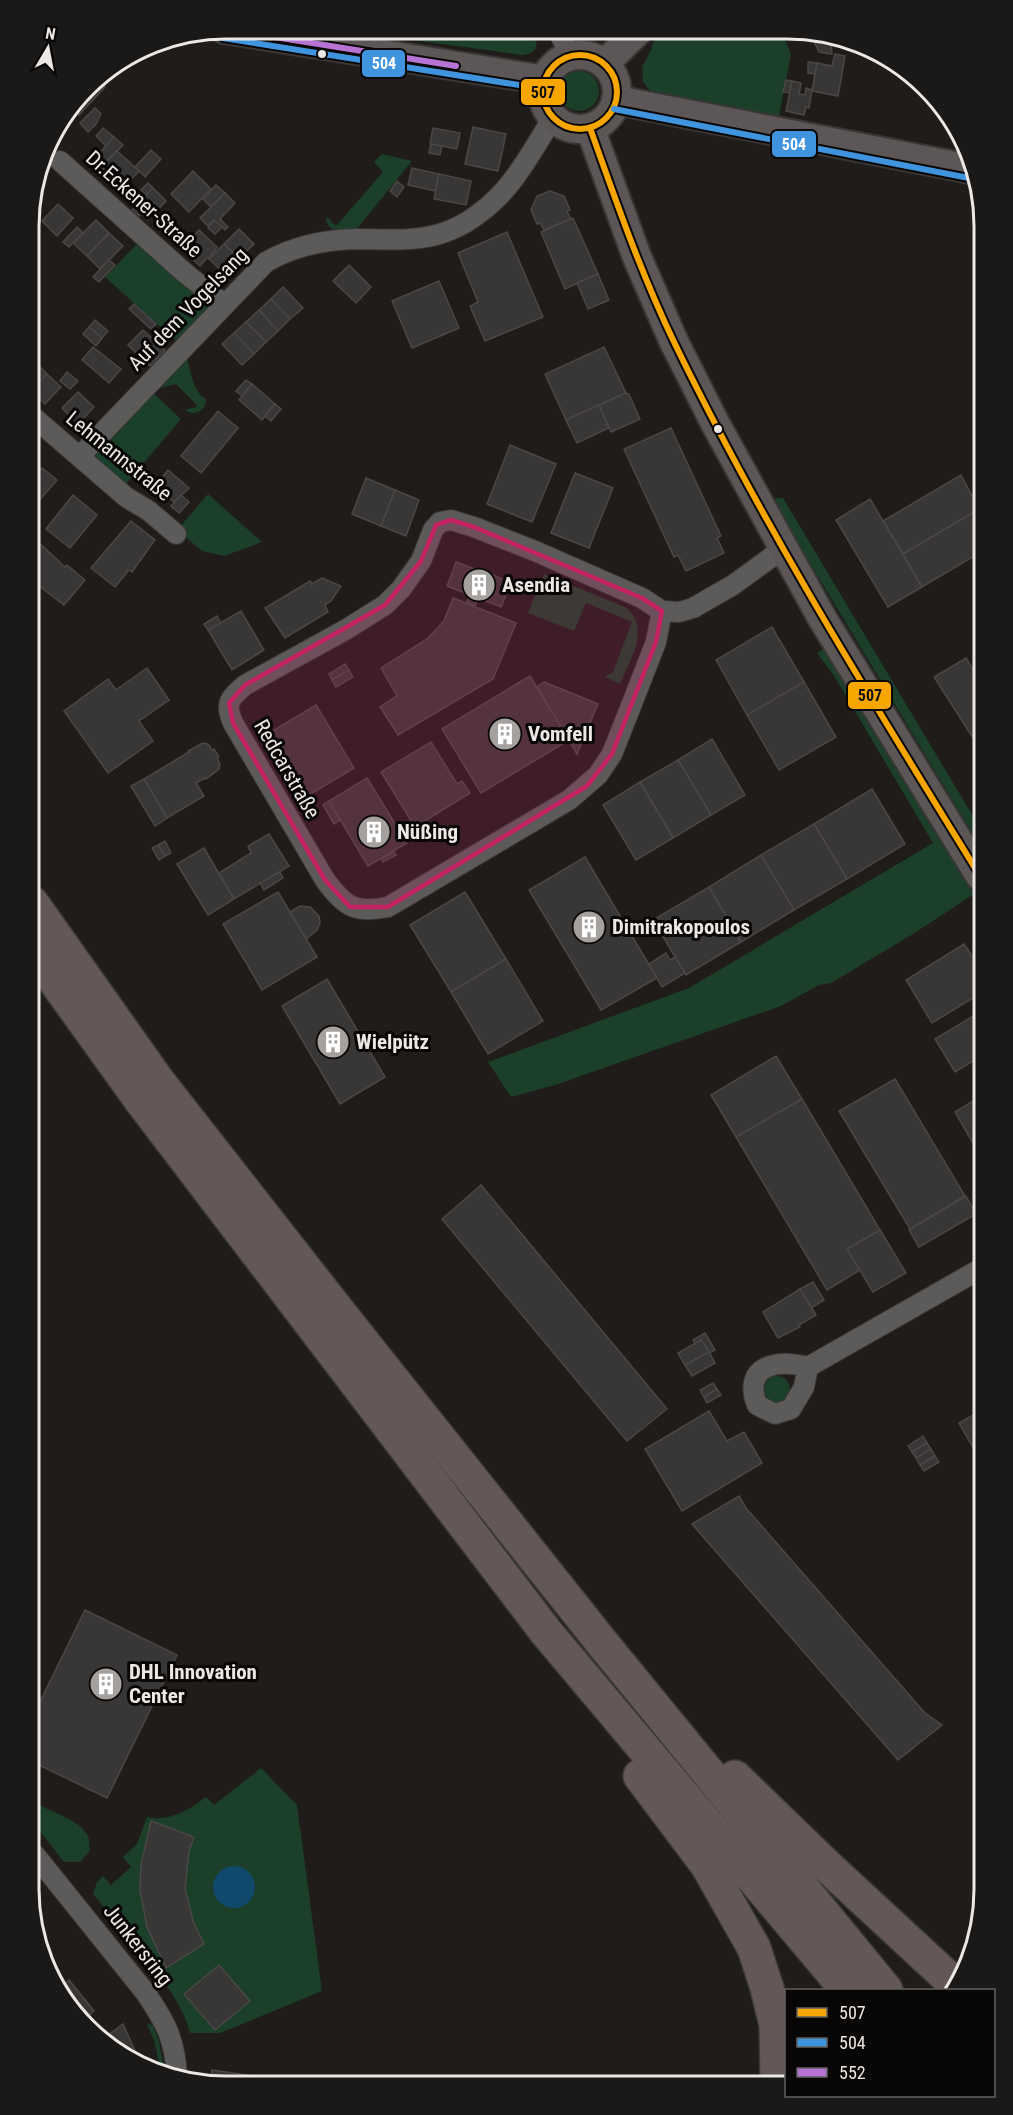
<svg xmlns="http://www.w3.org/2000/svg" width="1013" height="2115" font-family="'Roboto Condensed',sans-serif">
<rect width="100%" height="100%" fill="#1f1c1a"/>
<g fill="#1c3f2a">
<path d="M333 29 534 30C539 43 538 54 522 55Z"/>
<path d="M666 31 782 32 791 54 778 121 651 92 643 82 642 67 651 50 653 42Z"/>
<circle cx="579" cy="91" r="20"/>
<path d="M382 154 412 161 355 231C342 232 332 234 326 221L327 217 336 226 383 172 374 162Z"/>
<path d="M139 242 209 306 176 341 105 277Z"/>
<path d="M187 358C190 370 194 394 206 399 206 411 194 417 185 410L196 407 197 405 176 384 161 388 160 386Z"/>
<path d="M152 392 181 419 125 485 97 460 95 452Z"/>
<path d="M208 494 262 542 224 556 202 551 177 530Z"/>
<path d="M777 498H783L980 828V846L772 500Z"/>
<path d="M544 574 625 607C652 628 630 659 620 684L605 677 613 672 632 622 586 603 574 631 528 613Z"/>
<path d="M823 649 838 665 974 894 913 934 831 983 819 985 781 1006 555 1085 511 1097 488 1062 689 988 933 843 833 674 817 653Z"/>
<circle cx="777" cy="1389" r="13"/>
<path d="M261 1768 297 1805 322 1991 220 2033H190C183 1994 120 1927 93 1894L97 1882 103 1876 111 1885 131 1867 123 1857 137 1844 147 1817C169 1822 189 1810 206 1797L214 1805Z"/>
<path d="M35 1803C48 1810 83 1822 88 1836 90 1841 89 1846 90 1851L80 1862H64L35 1825Z"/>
<path d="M147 2024 153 2025 159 2042 165 2072 160 2069 155 2043Z"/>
</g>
<circle fill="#10496c" cx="234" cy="1887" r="21"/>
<g fill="#393636" stroke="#4a4747" stroke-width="1.5">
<path d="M827 33 831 45 832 54 819 52 813 39Z"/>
<path d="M835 54 845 56 838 96 812 91 817 63 832 66Z"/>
<path d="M808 62 817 63 815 74 808 73Z"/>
<path d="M95 78 105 87 79 115 72 108Z"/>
<path d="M786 80 792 81 790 93 783 92Z"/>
<path d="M792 81 801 83 799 94 805 95 806 88 812 90 809 108 806 107 804 115 786 111Z"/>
<path d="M95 108 101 114 96 124 88 132 80 123Z"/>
<path d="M473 127 506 134 498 171 465 164Z"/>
<path d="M103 128 114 137 106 146 96 136Z"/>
<path d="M433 128 460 133 457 149 430 144Z"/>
<path d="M114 137 123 145 101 167 93 160Z"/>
<path d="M431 144 442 146 440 155 429 153Z"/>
<path d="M151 150 161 159 145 177 135 167Z"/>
<path d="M117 151 139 171 124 187 101 167Z"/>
<path d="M412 168 439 174 436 191 408 185Z"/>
<path d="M193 171 211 189 189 212 171 194Z"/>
<path d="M439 174 471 181 466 205 434 199Z"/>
<path d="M397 181 404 187 397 197 390 191Z"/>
<path d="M148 183 153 188 147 195 141 190Z"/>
<path d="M216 185 225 193 211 207 203 199Z"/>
<path d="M153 188 166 201 148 220 141 214 139 216 132 210Z"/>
<path d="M550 191 564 196 570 210 567 211 571 219 544 230 540 223 537 224 531 210 537 196Z"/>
<path d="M225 193 235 203 220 219 228 227 225 230 214 220 208 226 200 218Z"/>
<path d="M58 204 73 218 57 236 42 221Z"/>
<path d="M573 218 598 274 565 289 541 232Z"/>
<path d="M34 219 39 224 30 234V223Z"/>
<path d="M96 220 109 233 87 256 73 243Z"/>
<path d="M214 220 222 227 215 234 208 228Z"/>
<path d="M77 227 83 233 69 247 63 242Z"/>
<path d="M239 229 254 244 239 258 224 244Z"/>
<path d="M199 230 217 247 209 259 208 257 200 266 182 249Z"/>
<path d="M507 232 543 317 485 341 470 306 478 302 458 253Z"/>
<path d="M109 233 123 246 100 269 87 256Z"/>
<path d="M224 244 239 258 224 273 209 259Z"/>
<path d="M109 260 115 265 99 282 93 277Z"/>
<path d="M349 265 371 287 356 303 333 281Z"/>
<path d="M598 274 609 300 588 309 577 283Z"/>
<path d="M439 281 459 328 412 348 392 301Z"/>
<path d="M283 287 303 308 290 319 271 299Z"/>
<path d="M271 299 290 319 278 331 259 310Z"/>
<path d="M134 304 156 324 151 329 129 309Z"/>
<path d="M259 310 278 331 266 342 246 322Z"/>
<path d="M95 320 108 331 102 338 89 327Z"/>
<path d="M246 322 266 342 254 354 234 333Z"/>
<path d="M89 327 102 338 96 346 83 334Z"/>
<path d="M143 330 165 350 150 366 128 345Z"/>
<path d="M234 333 254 354 242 365 222 344Z"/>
<path d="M93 347 121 369 109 383 82 360Z"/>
<path d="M604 347 626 393 566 420 545 374Z"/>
<path d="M33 360 47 374 31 390V362Z"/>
<path d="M67 372 78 381 70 389 60 381Z"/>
<path d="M47 374 61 387 45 404 31 390Z"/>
<path d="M246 380 252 384 242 396 236 391Z"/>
<path d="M252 384 275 404 262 420 239 400Z"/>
<path d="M78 392 94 407 78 424 62 408Z"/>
<path d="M626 393 629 394 640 419 611 432 599 405Z"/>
<path d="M275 404 281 409 271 421 265 416Z"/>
<path d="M599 405 609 428 577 443 566 420Z"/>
<path d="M218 411 238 428 201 473 181 456Z"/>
<path d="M671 428 721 536 717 538 724 553 686 571 678 555 674 557 624 449Z"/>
<path d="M510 445 556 464 532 522 487 504Z"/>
<path d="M42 468 57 480 36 504 31 500V482Z"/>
<path d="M168 470 189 488 174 502 155 486Z"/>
<path d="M575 473 613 488 589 548 551 533Z"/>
<path d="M961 475 979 509 903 554 883 521Z"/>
<path d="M366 478 395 490 381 526 352 514Z"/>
<path d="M395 490 419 500 406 536 381 526Z"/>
<path d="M73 495 97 515 70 548 46 529Z"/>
<path d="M181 495 189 502 179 513 171 506Z"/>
<path d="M870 499 922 587 888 607 836 520Z"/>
<path d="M979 509V553L922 587 903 554Z"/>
<path d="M131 521 155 540 132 572 129 570 115 587 91 568Z"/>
<path d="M34 538 65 567 67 565 85 580 64 605 31 580V541Z"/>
<path d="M456 562 480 571V569L511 583 501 607 447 586Z"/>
<path d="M322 578 341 586 331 601 325 605 328 612 285 638 265 608 310 581 312 584Z"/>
<path d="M470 595 478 598 475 606 467 603Z"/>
<path d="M453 598 516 623 493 679 398 735 380 707 397 696 381 668 427 639 444 621Z"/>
<path d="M241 611 264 650 232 670 208 630Z"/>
<path d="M217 616 221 623 208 630 204 624Z"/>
<path d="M772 627 804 682 747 715 716 660Z"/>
<path d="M966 658 980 681V749L934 677Z"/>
<path d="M345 664 349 670 332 680 329 674Z"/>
<path d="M147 668 169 700 139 721 153 741 108 773 64 711 108 679 116 690Z"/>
<path d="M349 670 353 677 336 687 332 680Z"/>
<path d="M530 676 569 740 481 793 442 729Z"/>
<path d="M544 682 598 704 577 754 537 687Z"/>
<path d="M804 682 836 737 779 770 747 715Z"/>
<path d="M316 705 354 768 309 795 271 732Z"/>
<path d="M712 739 745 795 711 815 678 760Z"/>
<path d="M431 742 457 784 462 781 470 793 415 827 381 772Z"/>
<path d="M203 743 208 744 212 750 214 749 219 757 217 758 220 764 219 769 206 779 205 778 196 783 204 796 167 818 144 779 189 752 188 751Z"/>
<path d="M678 760 711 815 673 838 640 782Z"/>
<path d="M367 778 407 843 368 866 329 801Z"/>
<path d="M144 779 167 818 155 826 131 786Z"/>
<path d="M640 782 673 838 636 860 603 805Z"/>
<path d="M872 789 905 844 847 879 814 824Z"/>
<path d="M329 801 340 820 334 824 323 805Z"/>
<path d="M814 824 847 879 794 910 761 855Z"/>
<path d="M269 834 289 866 234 899 219 873 251 853 248 846Z"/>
<path d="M165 841 171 853 165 856 158 845Z"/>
<path d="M158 845 165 856 159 860 152 848Z"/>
<path d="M204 848 234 899 208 915 177 864Z"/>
<path d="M394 851 396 855 383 862 381 859Z"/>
<path d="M761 855 794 910 741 942 709 887Z"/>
<path d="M585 857 657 978 601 1010 529 890Z"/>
<path d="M280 872 283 878 264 890 260 883Z"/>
<path d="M709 887 741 942 686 975 653 920Z"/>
<path d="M278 892 317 957 262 990 223 924Z"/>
<path d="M465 892 506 959 451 992 410 925Z"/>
<path d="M300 906 310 907 319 916 320 923 317 930 306 939 290 912Z"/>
<path d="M964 944 981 970V993L932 1023 906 980Z"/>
<path d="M666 953 670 960 675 957 685 973 662 987 649 964Z"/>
<path d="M506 959 543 1021 488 1054 451 992Z"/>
<path d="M327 979 385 1077 340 1104 282 1006Z"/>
<path d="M980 1012 981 1056 955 1072 935 1039Z"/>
<path d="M776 1056 802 1099 736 1137 711 1095Z"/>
<path d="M895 1079 965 1196 910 1229 839 1111Z"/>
<path d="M981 1096V1157L955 1112Z"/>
<path d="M802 1099 880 1230 847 1249 860 1270 827 1290 736 1137Z"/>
<path d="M481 1185 667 1409 627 1441 442 1219Z"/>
<path d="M966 1196 976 1214 919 1247 909 1230Z"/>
<path d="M880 1230 906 1273 873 1292 847 1249Z"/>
<path d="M813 1282 824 1300 811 1308 800 1289Z"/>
<path d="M800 1289 816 1315 799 1325 800 1327 778 1338 763 1312Z"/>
<path d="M705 1333 715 1350 709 1353 701 1340 695 1344 693 1340Z"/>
<path d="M701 1340 709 1352 685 1365 678 1353Z"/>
<path d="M709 1352 715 1363 692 1376 685 1365Z"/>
<path d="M713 1383 717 1389 704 1397 700 1390Z"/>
<path d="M717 1389 721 1395 707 1403 704 1397Z"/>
<path d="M982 1410V1463L959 1423Z"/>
<path d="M709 1411 727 1441 744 1432 762 1463 682 1511 645 1449Z"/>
<path d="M923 1436 927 1443 912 1452 908 1446Z"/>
<path d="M927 1443 931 1449 916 1458 912 1452Z"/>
<path d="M931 1449 935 1456 920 1465 916 1458Z"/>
<path d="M935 1456 939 1462 924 1471 920 1465Z"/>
<path d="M739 1496 746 1508 925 1713 942 1725 898 1760 692 1524Z"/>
<path d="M85 1610 177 1655 107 1798 35 1763V1712Z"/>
<path d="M151 1821 194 1837 189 1851 185 1888 193 1921 204 1944 166 1968 147 1927 140 1890 141 1864Z"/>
<path d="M219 1965 250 2001 215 2030 184 1994Z"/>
<path d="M69 1980 94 2011 82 2021 62 1998 58 1990Z"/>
<path d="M123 2024 136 2053V2057L102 2040Z"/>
<path d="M212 2070 295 2082 210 2083Z"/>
</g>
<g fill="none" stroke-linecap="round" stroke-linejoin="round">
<defs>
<g id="street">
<path d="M558 31 571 56"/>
<path d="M60 161 185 273 224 304"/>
<path d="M31 415 126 497 149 511 176 534"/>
<path d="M80 456 266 262C292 247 324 240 354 239 381 239 409 242 436 235 459 229 481 214 498 197 520 175 536 144 553 118"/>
<path d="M662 611 656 642 633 701 612 754 598 775 569 800 388 907C355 914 344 906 325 880L233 723C224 703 230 698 245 685L345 630 385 605 401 589 421 561 433 530 440 522 451 520 474 527 535 551 642 598 662 611 679 612 693 608 733 585 784 548"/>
<path d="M808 1367 804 1387 791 1409 775 1414 757 1405C742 1365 777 1359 808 1367L982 1268"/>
<path d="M35 1855 145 1992C166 2023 175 2039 177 2077"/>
</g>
<g id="secondary">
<path d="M224 29 545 80"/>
<circle cx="580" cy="92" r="37"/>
<path d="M604 64 638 31"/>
<path d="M616 100 976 170"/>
<path d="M590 128 637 257 674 342 715 423 822 618 980 876"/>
</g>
<g id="highway">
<path d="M32 903 158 1081 335 1307 603 1644 886 1990"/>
<path d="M32 949 139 1098 546 1632 847 1990"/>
<path d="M640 1776 707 1865 754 1948 767 1988 776 2025 777 2080"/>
<path d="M735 1777 826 1865 957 1986"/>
</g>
</defs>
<use href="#street" stroke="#393736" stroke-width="22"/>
<use href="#secondary" stroke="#393736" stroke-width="32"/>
<use href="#highway" stroke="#393736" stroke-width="36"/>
<use href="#street" stroke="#5c5b5a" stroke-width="20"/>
<use href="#secondary" stroke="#5c5756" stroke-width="28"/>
<use href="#highway" stroke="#635758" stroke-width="33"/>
<defs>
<g id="bus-1">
<circle cx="580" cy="92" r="37"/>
<path d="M590 128C616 201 641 274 675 344 764 528 873 702 980 876"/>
</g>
<g id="bus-2">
<path d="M223 38 544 89"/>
<path d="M614 109 974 179"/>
</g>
<path id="bus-3" d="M224 29 456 66"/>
</defs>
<use href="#bus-1" stroke="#080706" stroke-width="10"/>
<use href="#bus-2" stroke="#080706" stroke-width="10"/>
<use href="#bus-3" stroke="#080706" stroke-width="10"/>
<use href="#bus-1" stroke="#f7a600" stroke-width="6"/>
<use href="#bus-2" stroke="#4094de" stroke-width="6"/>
<use href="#bus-3" stroke="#b673d3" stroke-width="6"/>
</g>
<path fill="#c42262" fill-opacity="0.2" stroke="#c42262" stroke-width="4.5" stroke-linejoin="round" d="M451 520 474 527 642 598 662 611 656 642 612 754 587 786 388 907H350L325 880 233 723 229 703 245 685 385 605 421 561 436 525Z"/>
<defs>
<symbol id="building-disc" viewBox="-11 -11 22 22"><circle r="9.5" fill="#a4a19f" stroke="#080706"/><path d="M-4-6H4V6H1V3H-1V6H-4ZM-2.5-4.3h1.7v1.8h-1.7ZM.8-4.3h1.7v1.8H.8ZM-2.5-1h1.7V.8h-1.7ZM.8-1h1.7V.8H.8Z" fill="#fff"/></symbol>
</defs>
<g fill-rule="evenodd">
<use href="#building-disc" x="460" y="566" width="38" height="38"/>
<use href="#building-disc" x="486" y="715" width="38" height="38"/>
<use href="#building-disc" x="355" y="813" width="38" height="38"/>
<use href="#building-disc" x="570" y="908" width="38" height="38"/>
<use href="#building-disc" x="314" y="1023" width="38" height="38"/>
<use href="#building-disc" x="87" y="1665" width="38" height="38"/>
</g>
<g fill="#ebe8e6" stroke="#080706" stroke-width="2">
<circle cx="322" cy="54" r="5"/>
<circle cx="718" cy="429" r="5"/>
</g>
<g text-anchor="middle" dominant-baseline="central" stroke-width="6" stroke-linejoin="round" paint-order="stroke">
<g font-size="21" fill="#ebe8e6" stroke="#080706">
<text transform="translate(144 204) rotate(42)">Dr.Eckener-Straße</text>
<text transform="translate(188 309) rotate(-46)">Auf dem Vogelsang</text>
<text transform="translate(119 456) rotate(39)">Lehmannstraße</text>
<text transform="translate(287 769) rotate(60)">Redcarstraße</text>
<text transform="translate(138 1945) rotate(52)">Junkersring</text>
</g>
<g font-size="21" font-weight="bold" fill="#ebe8e6" stroke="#080706" text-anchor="start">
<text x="502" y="585">Asendia</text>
<text x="528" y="734">Vomfell</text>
<text x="397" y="832">Nüßing</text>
<text x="612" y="927">Dimitrakopoulos</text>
<text x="356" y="1042">Wielpütz</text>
<text x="129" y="1672">DHL Innovation<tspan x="129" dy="24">Center</tspan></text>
</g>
</g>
<path d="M0 0H1013V2115H0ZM226 39H787A187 187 0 0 1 974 226V1889A187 187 0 0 1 787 2076H226A187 187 0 0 1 39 1889V226A187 187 0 0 1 226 39Z" fill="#1a1918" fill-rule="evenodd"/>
<path fill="none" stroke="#ebe8e6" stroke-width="3" d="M226 39H787A187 187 0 0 1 974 226V1889A187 187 0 0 1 787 2076H226A187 187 0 0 1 39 1889V226A187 187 0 0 1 226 39Z"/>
<g stroke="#080706" stroke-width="2">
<rect x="361" y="49" width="45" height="29" rx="6" fill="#4094de"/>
<rect x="520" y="78" width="46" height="28" rx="6" fill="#f7a600"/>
<rect x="771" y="130" width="46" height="28" rx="6" fill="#4094de"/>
<rect x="847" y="681" width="45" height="29" rx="6" fill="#f7a600"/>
</g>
<g font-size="16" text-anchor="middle" font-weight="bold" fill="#fff">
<text x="384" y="69">504</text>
<text x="794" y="150">504</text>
</g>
<g font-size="16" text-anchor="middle" font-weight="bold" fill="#111">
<text x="543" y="98">507</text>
<text x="870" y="701">507</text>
</g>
<rect x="785" y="1989" width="210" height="108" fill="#080706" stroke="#636160" stroke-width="1.5"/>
<rect x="797" y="2008" width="30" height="9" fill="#f7a600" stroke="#636160" stroke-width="1.5"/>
<text x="839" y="2019" font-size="18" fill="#ebe8e6">507</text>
<rect x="797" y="2038" width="30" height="9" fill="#4094de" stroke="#636160" stroke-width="1.5"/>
<text x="839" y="2049" font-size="18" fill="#ebe8e6">504</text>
<rect x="797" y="2068" width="30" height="9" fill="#b673d3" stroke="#636160" stroke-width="1.5"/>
<text x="839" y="2079" font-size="18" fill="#ebe8e6">552</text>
<g transform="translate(48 48) rotate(10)" stroke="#080706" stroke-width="4.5" paint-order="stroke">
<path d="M0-4.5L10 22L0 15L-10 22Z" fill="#ebe8e6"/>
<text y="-9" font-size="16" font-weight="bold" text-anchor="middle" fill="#ebe8e6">N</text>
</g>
</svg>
